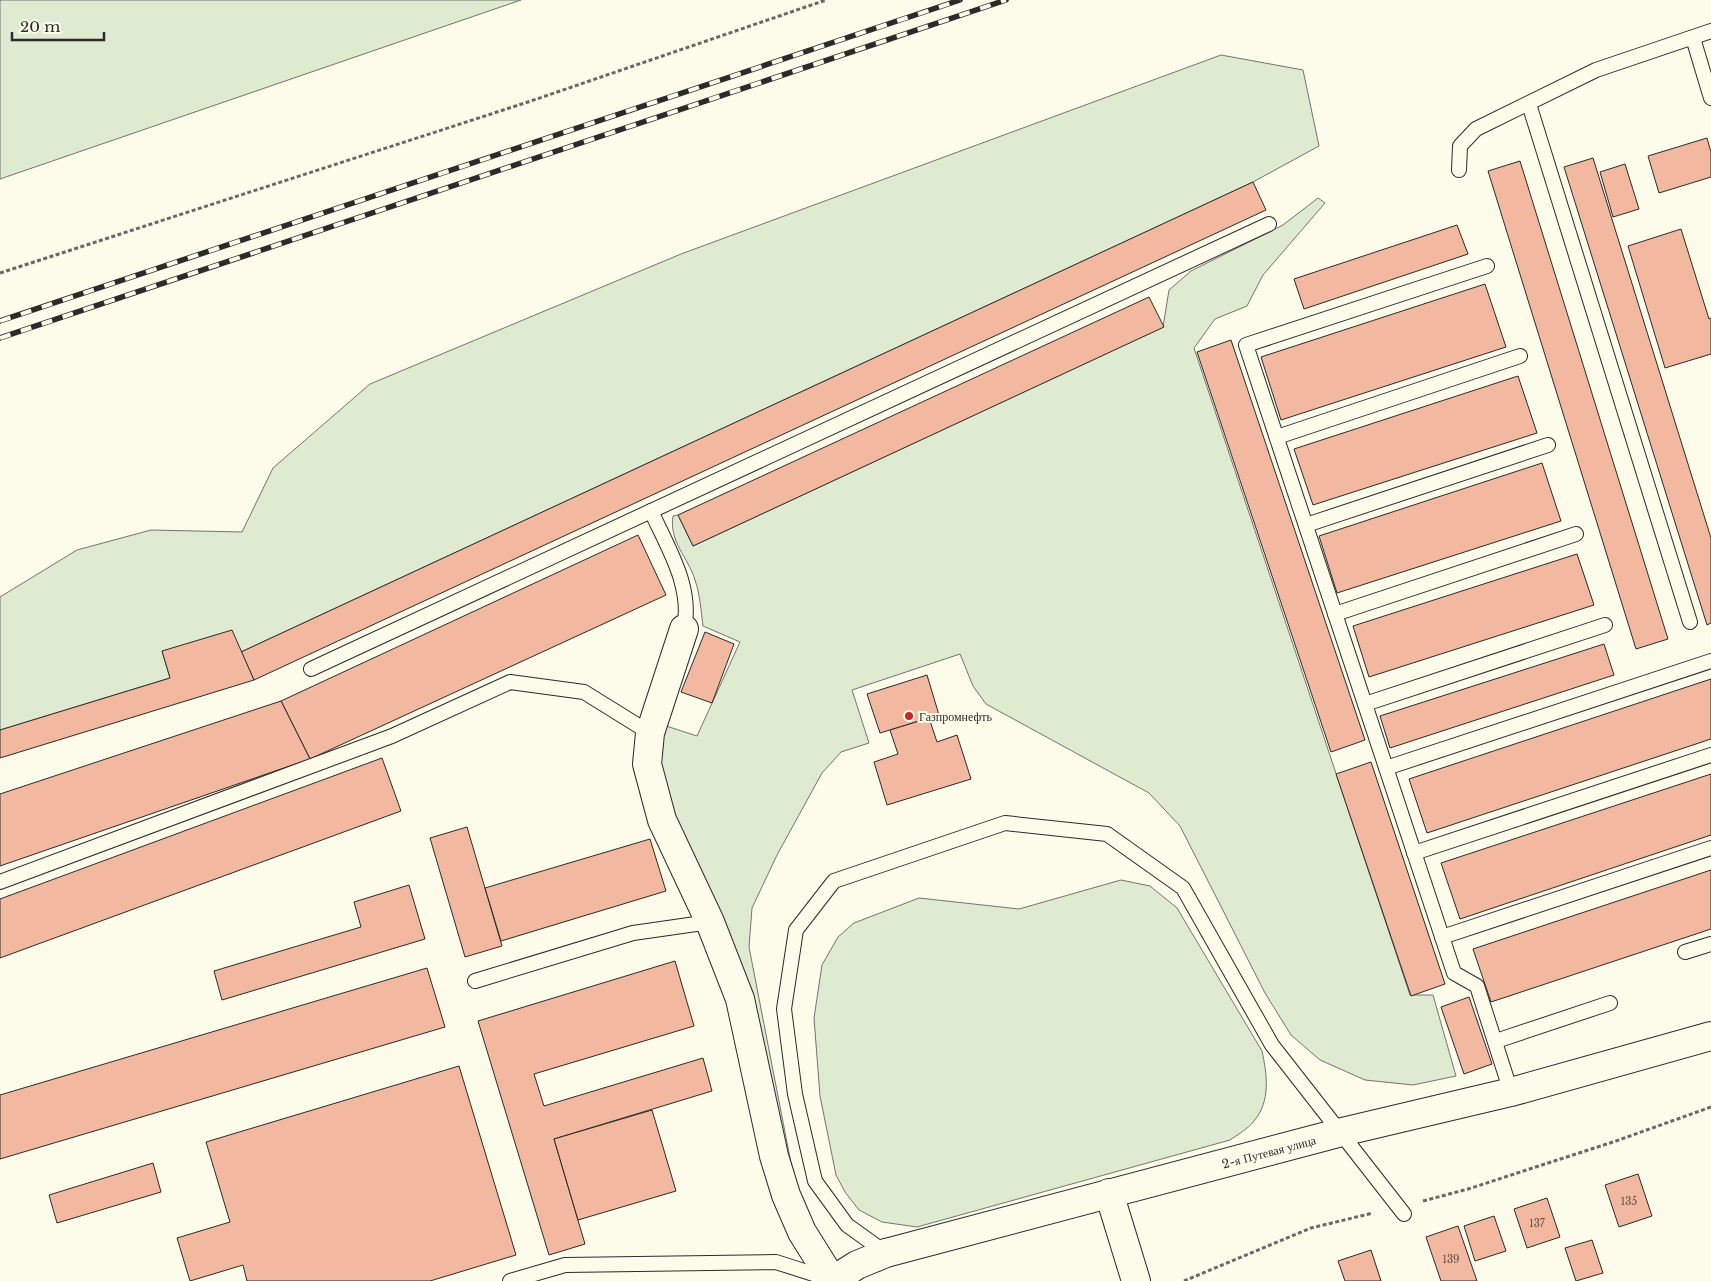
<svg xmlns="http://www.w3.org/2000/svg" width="1711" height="1281" font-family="'Libre Baskerville',serif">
<rect width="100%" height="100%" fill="#fdfbea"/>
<g fill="#deebd1" stroke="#74746e">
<path d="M0 0H521L0 179Z"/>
<path d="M1221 55 1303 70 1319 146 1253 182 241 652 162 651 170 678 0 730V597L77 550 151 530 242 532 273 468 370 384 681 254Z"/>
<path d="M1318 198 1325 203 1263 275 1247 306 1215 319 1194 348 1410 995H1433L1456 1076 1413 1085 1365 1080 1320 1060 1291 1035 1265 993 1180 826 1149 793 986 704 973 686 960 654 852 690 869 743 841 752 822 773 777 855 752 908 749 947 791 1163 773 1116 738 956 673 818 660 772V724L697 736 740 642 703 626C701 611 700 594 695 580 688 557 669 542 673 516L678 515 693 546 1163 327 1169 290 1191 271 1283 225Z"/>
<path d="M1121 880 1150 886 1177 908 1262 1051C1267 1074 1271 1101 1254 1121 1248 1129 1237 1135 1230 1140L917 1227 882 1222 859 1210 845 1192 836 1175 820 1096 814 1018 822 965 838 937 854 923 919 898 1019 909Z"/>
</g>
<g fill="#f2b8a0" stroke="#2b2b2b">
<path d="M1707 138 1711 152V177L1659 193 1648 156Z"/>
<path d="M1593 158 1711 538V623L1707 625 1564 167Z"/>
<path d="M1520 161 1668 639 1636 649 1488 171Z"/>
<path d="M1625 164 1639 209 1613 217 1600 172Z"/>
<path d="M1253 182 1266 210 254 680 241 652Z"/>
<path d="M1457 225 1468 254 1304 309 1294 279Z"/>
<path d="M1681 229 1709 319 1711 318V354L1665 368 1628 246Z"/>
<path d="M1485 284 1506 347 1281 420 1261 357Z"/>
<path d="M1149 297 1164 327 693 546 678 515Z"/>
<path d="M1231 340 1365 740 1331 752 1197 352Z"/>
<path d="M1518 376 1537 433 1313 505 1294 449Z"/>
<path d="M1542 463 1561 521 1337 593 1319 536Z"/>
<path d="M638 535 666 595 310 759 281 701Z"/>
<path d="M1577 554 1594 605 1369 677 1353 626Z"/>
<path d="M232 630 254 680 0 758V730L170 678 162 651Z"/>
<path d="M705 632 734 644 712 703 681 692Z"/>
<path d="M1604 644 1614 675 1390 748 1380 716Z"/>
<path d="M927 675 939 715 880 733 867 694Z"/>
<path d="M1711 679V739L1427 833 1409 779Z"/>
<path d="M281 701 310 759 0 866V794Z"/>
<path d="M929 718 937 742 957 735 971 779 887 805 874 762 898 754 890 730Z"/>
<path d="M382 758 401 811 0 958V899Z"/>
<path d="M1371 762 1445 984 1411 996 1336 774Z"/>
<path d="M1711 774V835L1460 919 1441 863Z"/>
<path d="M467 827 502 946 465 957 430 838Z"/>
<path d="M650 839 666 891 501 941 485 888Z"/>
<path d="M1711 870V929L1491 1002 1473 949Z"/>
<path d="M409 885 425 939 222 1000 214 971 361 927 354 902Z"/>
<path d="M675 961 694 1026 534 1074 544 1106 703 1058 712 1091 554 1139 585 1244 549 1255 478 1021Z"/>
<path d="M427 968 445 1027 0 1159V1095Z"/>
<path d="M1469 997 1492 1064 1464 1074 1441 1007Z"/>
<path d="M459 1066 516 1255 430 1281H247L243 1265 190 1281 177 1238 230 1222 206 1142Z"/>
<path d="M652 1110 676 1191 578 1220 554 1139Z"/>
<path d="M153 1163 161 1192 57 1223 49 1195Z"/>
<path d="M1638 1174 1652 1216 1619 1227 1605 1185Z"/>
<path d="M1547 1198 1560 1237 1527 1248 1514 1209Z"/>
<path d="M1494 1216 1506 1251 1475 1261 1464 1226Z"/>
<path d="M1458 1226 1477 1281H1441L1426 1237Z"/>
<path d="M1592 1240 1603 1273 1576 1281 1565 1248Z"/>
<path d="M1371 1250 1381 1281H1345L1338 1261Z"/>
</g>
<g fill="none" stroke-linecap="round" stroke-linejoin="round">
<defs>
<g id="lane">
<path d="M1693 38 1711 98"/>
<path d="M1529 104 1690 622"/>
<path d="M1459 170 1460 146 1476 129 1596 70 1711 31"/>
<path d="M1487 266 1246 345 1454 973 1477 986 1511 1092"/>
<path d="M1277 437 1520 356"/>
<path d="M651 511C668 548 693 587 684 629"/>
<path d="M1306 525 1548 445"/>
<path d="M1335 614 1576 534"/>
<path d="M311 669 1269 224"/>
<path d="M1365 704 1605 625"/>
<path d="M1386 768 1711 661"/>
<path d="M1414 853 1711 755"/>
<path d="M0 882 392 736 510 682 584 692 650 733"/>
<path d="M1442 937 1711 848"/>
<path d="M1685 952 1711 944"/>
<path d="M475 981 633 933 710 922"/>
<path d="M1496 1041 1610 1003"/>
<path d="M886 1253 847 1225 815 1181 795 1094 784 1009 796 930 834 881 1005 823 1107 834 1183 888 1272 1045 1404 1214"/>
<path d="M510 1281 565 1265 776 1262 829 1279"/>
</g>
<g id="street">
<path d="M684 629 650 733 647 764 662 820 710 922 740 999 774 1156 786 1195 802 1232 832 1280"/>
<path d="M1109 1193 1136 1281"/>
<path d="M832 1281 857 1265 886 1253"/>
</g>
<g id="secondary">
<path id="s1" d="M886 1253 1342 1132 1511 1092 1711 1036"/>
</g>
</defs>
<use href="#lane" stroke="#2b2b2b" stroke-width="16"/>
<use href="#street" stroke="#2b2b2b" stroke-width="30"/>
<use href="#secondary" stroke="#2b2b2b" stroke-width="30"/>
<g stroke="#6a6964" stroke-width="3" stroke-dasharray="4 2.5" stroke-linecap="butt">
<path d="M0 273 528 102 826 0"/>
<path d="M1423 1201 1468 1189 1616 1141 1711 1107"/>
<path d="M1184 1281 1311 1228 1373 1213"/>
</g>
<use href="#lane" stroke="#fdfbea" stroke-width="14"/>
<use href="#street" stroke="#fdfbea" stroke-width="28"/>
<use href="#secondary" stroke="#fdfbea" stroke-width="28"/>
<defs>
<g id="rail">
<path d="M0 321 960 0"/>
<path d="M0 338 1006 0"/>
</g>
</defs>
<use href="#rail" stroke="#2b2b2b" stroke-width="5.5"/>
<use href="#rail" stroke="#fdfbea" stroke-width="4" stroke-dasharray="11" stroke-linecap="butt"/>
</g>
<circle fill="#c62828" stroke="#fdfbea" stroke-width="2" cx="909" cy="716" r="5"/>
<g text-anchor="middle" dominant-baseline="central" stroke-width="4" stroke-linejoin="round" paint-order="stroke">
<g font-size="10" fill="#5d4e48">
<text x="1629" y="1201">135</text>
<text x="1537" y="1223">137</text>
<text x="1451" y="1259">139</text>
</g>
<g font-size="12" fill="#2b2b2b" stroke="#fdfbea" text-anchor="start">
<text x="919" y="716">Газпромнефть</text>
</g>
<g font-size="12" fill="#2b2b2b" stroke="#fdfbea">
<text stroke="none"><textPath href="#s1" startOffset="396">2-я Путевая улица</textPath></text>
</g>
</g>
<path d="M12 32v8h92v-8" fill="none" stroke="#2b2b2b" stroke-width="2.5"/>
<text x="20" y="32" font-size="15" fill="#2b2b2b" stroke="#fdfbea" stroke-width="4" paint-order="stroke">20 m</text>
</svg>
